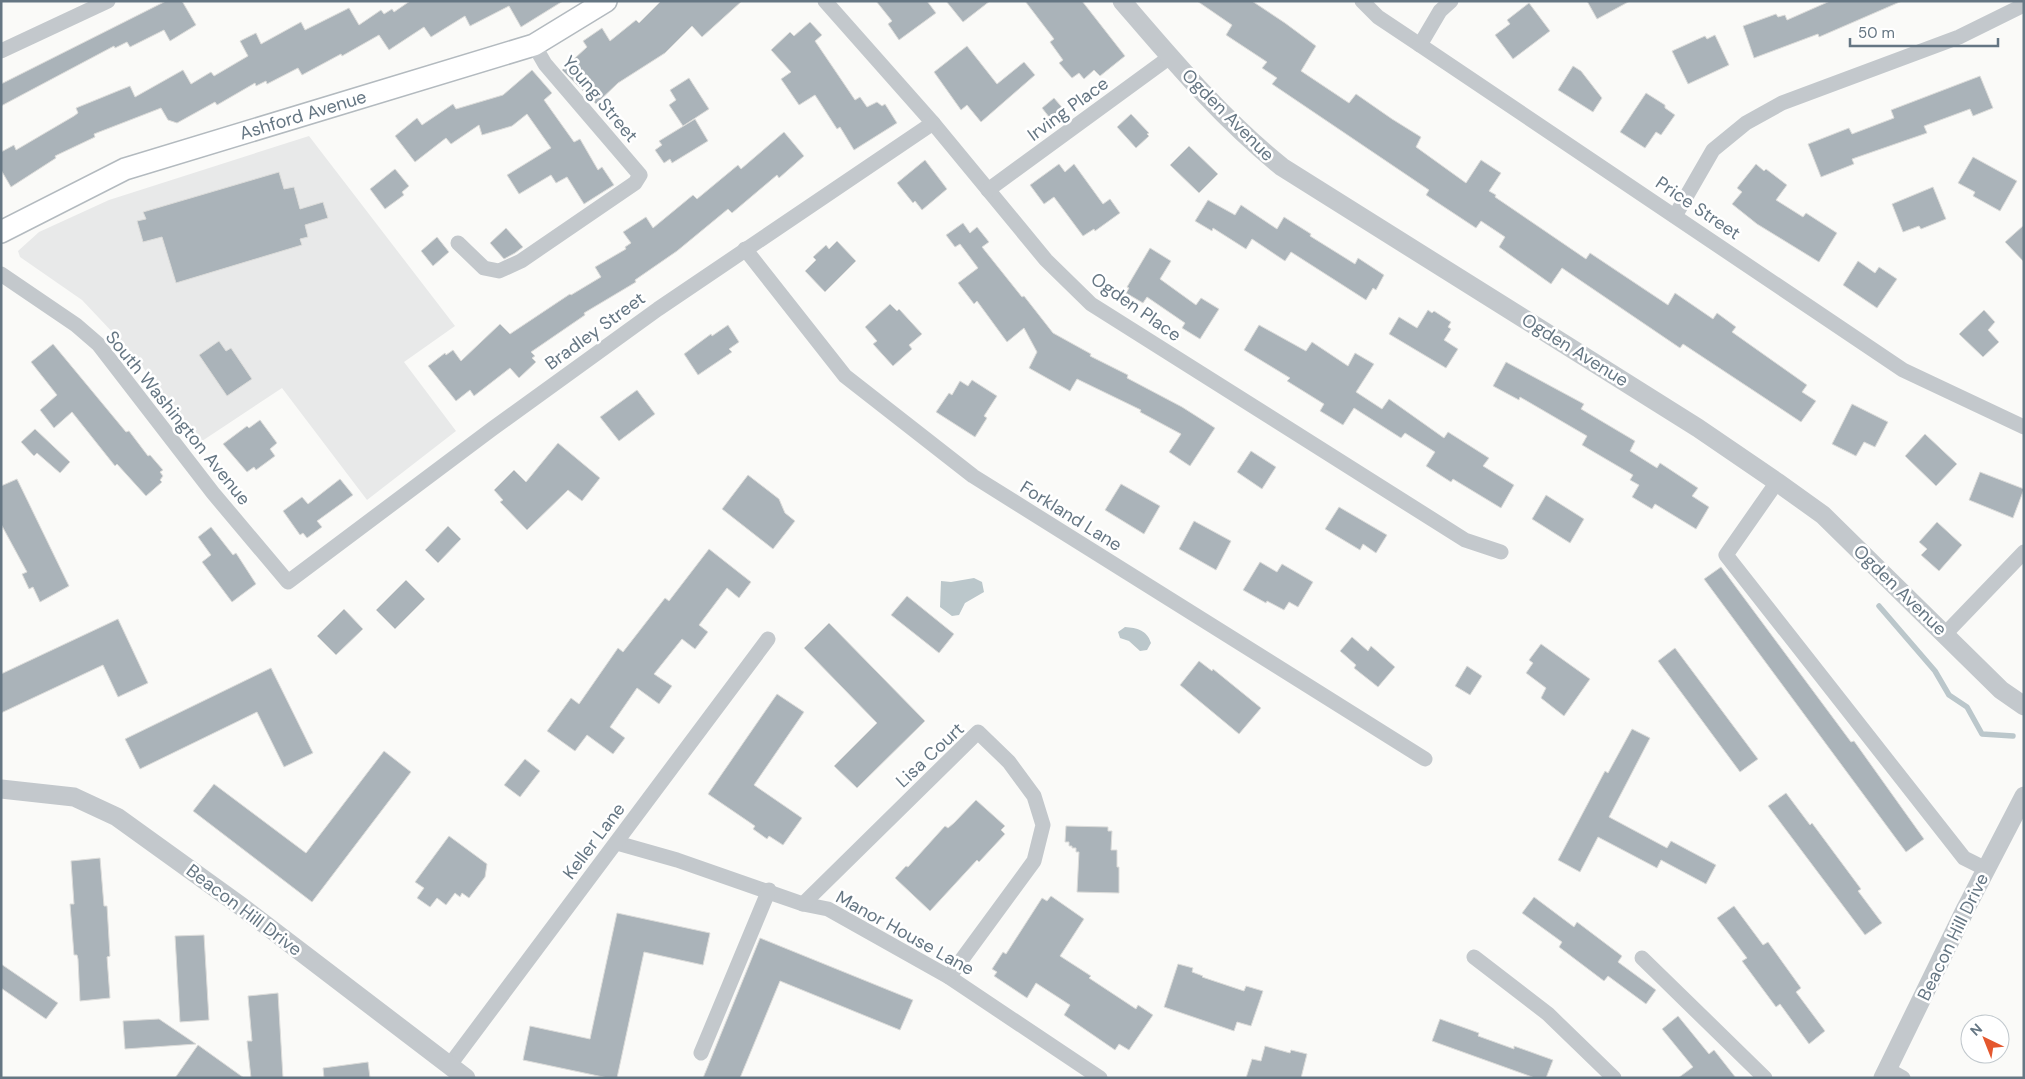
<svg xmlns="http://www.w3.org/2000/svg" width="2025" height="1079" font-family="'DM Sans',sans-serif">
<rect width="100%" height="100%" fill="#fafaf8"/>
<path fill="#e8e9e9" d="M309 136 455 326 404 362 456 431 367 500 282 388 199 443 133 354 82 300 20 257 18 251 39 232 109 200Z"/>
<g fill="#bbc7cb">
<path d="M974 578 982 582 984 592 965 603 959 615 952 616 940 607 941 581 951 582Z"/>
<path d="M1125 627C1137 628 1147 630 1151 643L1147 650 1140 651 1129 641 1120 638 1118 632Z"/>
</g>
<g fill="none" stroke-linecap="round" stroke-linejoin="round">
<path stroke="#bbc7cb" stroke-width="5.5" d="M1879 606 1935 671 1949 695 1967 707 1982 734 2013 736"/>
</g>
<g fill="#aab3b9" stroke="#dcdcda">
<path d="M166 1H182L196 25 170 41 164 30 130 47 127 42 115 48 114 46 1 106V84Z"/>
<path d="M410 1H563L521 27 509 6 470 26 465 16 431 37 424 27 389 50 379 35 342 56 341 54 302 75 298 68 267 84 266 81 256 86 255 83 217 105 215 102 177 123 168 120 161 108 94 134 95 137 55 156 56 158 11 187 1 170V152L14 145 16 150 74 116 78 113 76 108 130 86 135 97 183 70 191 84 211 72 214 76 248 56 240 41 256 33 261 44 301 22 305 30 349 8 359 25 381 10 384 14 392 9 394 12Z"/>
<path d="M661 1H742L702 37 692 26 665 53 618 83 596 104 562 70 587 47 583 41 602 28 610 41 636 20 639 23Z"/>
<path d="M876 1H927L936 13 899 40 888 24 892 21Z"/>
<path d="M946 1H990L963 22Z"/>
<path d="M1025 1H1082L1125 56 1100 76 1094 70 1084 79 1079 73 1072 78 1059 63 1063 60 1050 42 1054 39Z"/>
<path d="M1197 1H1252L1285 23 1316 46 1301 71 1349 103 1356 94 1392 119 1421 137 1416 147 1466 183 1481 160 1501 173 1489 191 1496 195 1495 197 1586 259 1590 253 1668 305 1675 293 1713 319 1717 313 1736 327 1732 332 1807 385 1802 392 1816 401 1801 422 1683 344 1680 348 1562 268 1551 284 1499 247 1505 237 1481 221 1476 228 1426 195 1429 190 1272 84 1277 78 1262 68 1267 62 1226 35 1232 25Z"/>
<path d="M1587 1H1630L1597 19Z"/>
<path d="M1830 1H1902L1819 37 1818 34 1754 58 1743 26 1776 14 1778 17 1785 15 1787 20Z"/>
<path d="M1529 3 1550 31 1513 59 1495 35 1510 24 1507 20Z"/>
<path d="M810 22 822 35 815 41 855 100 860 97 867 107 877 102 882 106 885 104 897 123 854 150 840 127 837 129 815 95 799 105 781 79 791 72 771 50 790 32 794 36Z"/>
<path d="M1715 35 1729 65 1688 84 1672 51 1705 36 1707 39Z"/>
<path d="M967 46 997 84 1024 62 1035 75 981 122 967 105 961 110 934 72Z"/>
<path d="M1573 66 1581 71 1602 98 1593 112 1558 90Z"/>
<path d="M532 70 552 93 544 100 574 142 580 139 598 170 602 167 614 185 584 204 567 177 556 183 551 175 519 194 507 175 551 148 527 114 512 126 482 135 479 125 451 144 446 138 415 162 395 136 417 118 422 125 453 104 456 109 503 95Z"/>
<path d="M1980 76 1993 108 1973 116 1970 109 1924 126 1927 133 1852 159 1854 164 1821 177 1808 144 1849 128 1852 134 1894 118 1891 110Z"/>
<path d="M689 78 709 109 683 126 669 105 676 100 670 90Z"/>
<path d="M1646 93 1665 105V108L1675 115 1661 135 1656 132 1645 148 1620 132Z"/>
<path d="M1054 98 1066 112 1053 122 1042 108Z"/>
<path d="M1131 114 1149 133 1147 134 1149 136 1136 148 1117 127Z"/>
<path d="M695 119 708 141 672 163 670 159 664 163 655 150 662 145 659 141Z"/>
<path d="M784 132 804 156 779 178 777 175 732 213 728 209 677 251 635 280 636 282 584 313 585 315 531 352 535 356 532 358 536 362 519 378 510 368 474 396 470 390 456 401 428 366 445 353 446 355 453 350 461 361 500 324 510 334 570 294 571 295 601 277 595 267 626 249 625 247 631 243 623 232 646 217 653 228 693 195 697 199 738 165 741 169Z"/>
<path d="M1189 146 1218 174 1199 193 1170 165Z"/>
<path d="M1973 157 2017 181 2000 211 1973 196 1975 192 1958 183Z"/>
<path d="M925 160 947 189 922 210 915 201 913 203 897 183Z"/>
<path d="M1059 164 1065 172 1074 164 1103 204 1110 199 1120 213 1095 231 1094 229 1083 236 1054 197 1044 204 1030 185Z"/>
<path d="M1756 164 1764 171 1766 169 1787 185 1776 200 1803 217 1806 213 1837 233 1819 262 1757 224 1732 204 1742 192 1737 188Z"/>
<path d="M395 169 409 186 402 192 404 195 385 209 370 189Z"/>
<path d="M279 172 284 189 294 187 300 209 323 202 328 218 305 225 308 237 300 239 302 245 176 283 162 237 143 242 137 221 146 219 143 212Z"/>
<path d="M1933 187 1946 219 1921 229 1919 226 1903 232 1892 204Z"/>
<path d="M1208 200 1235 215 1241 205 1277 229 1284 217 1311 234 1310 236 1355 264 1358 258 1384 275 1376 290 1373 288 1366 300 1291 252 1285 261 1252 239 1246 249 1213 228 1212 231 1195 221Z"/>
<path d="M963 223 970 233 977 227 989 242 982 247 1022 297 1024 296 1053 333 1091 354 1090 356 1128 375 1127 378 1182 407 1215 428 1190 466 1169 452 1181 434 1140 412 1141 410 1077 379 1070 391 1029 368 1037 352 1024 328 1007 342 977 301 974 304 958 283 978 268 960 244 955 247 946 235Z"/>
<path d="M2024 225V262L2005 242Z"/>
<path d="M506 228 523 247 515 253 504 259 490 243Z"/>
<path d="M437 237 449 252 433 266 421 251Z"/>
<path d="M837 241 856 261 825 292 805 271 816 260 813 257 826 245 829 249Z"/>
<path d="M1150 248 1171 261 1160 279 1196 305 1201 298 1219 309 1200 339 1182 328 1185 323 1147 297 1143 303 1126 293 1129 288 1127 287Z"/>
<path d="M1858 261 1875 273 1879 267 1897 279 1877 308 1843 285Z"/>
<path d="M890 304 897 311 899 309 922 334 909 345 912 349 893 366 873 344 877 341 865 327Z"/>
<path d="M1428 310 1432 313 1434 311 1451 322 1448 327 1451 329 1444 340 1458 349 1446 368 1389 334 1399 317 1417 328Z"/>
<path d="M1984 310 1995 322 1988 330 1999 342 1983 357 1959 334Z"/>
<path d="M728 325 739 342 729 349 732 352 698 375 684 354 711 334 712 336Z"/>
<path d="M1259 325 1306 351 1312 342 1348 366 1355 353 1374 364 1356 392 1382 409 1389 399 1444 438 1448 432 1489 458 1483 466 1514 485 1501 508 1453 479 1451 482 1426 466 1435 452 1405 433 1401 438 1354 408 1343 425 1320 411 1324 404 1287 381 1290 378 1244 350Z"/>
<path d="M219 341 226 351 231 348 252 379 227 396 199 355Z"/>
<path d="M53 344 126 432 129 431 148 456 150 455 163 470 160 472 163 476 160 480 162 482 146 496 117 464 115 466 72 412 54 428 40 410 57 395 31 362Z"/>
<path d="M1506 362 1584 404 1581 409 1635 441 1630 451 1657 468 1660 463 1698 488 1692 496 1709 507 1696 529 1655 504 1652 509 1632 497 1639 485 1630 480 1633 475 1582 445 1587 436 1520 397 1519 400 1493 386Z"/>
<path d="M972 380 997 396 984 416 987 418 975 437 936 412 949 393 952 395 960 381 968 386Z"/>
<path d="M637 390 655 414 619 441 600 417Z"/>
<path d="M1852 404 1888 422 1875 447 1864 442 1856 456 1832 444Z"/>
<path d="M260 420 277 443 270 449 275 456 256 470 254 467 247 472 223 444 247 426 249 428Z"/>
<path d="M35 429 70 462 60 473 37 453 34 456 21 442Z"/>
<path d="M1925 434 1957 464 1936 486 1905 456Z"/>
<path d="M558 443 600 478 582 501 568 490 527 530 500 502 503 500 494 490 514 470 526 482Z"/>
<path d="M1251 451 1276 467 1262 489 1237 472Z"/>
<path d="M1980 472 2024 489 2013 518 1969 500Z"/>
<path d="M748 475 779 499 785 513 795 521 773 549 722 509Z"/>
<path d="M17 479 69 586 40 602 33 587 29 589 22 574 27 572 1 524V486Z"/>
<path d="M340 479 353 495 317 521 322 527 307 538 303 533 300 535 283 511 302 497 308 504Z"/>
<path d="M1121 484 1160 506 1144 534 1105 510Z"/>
<path d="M1546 495 1584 519 1570 543 1532 519Z"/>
<path d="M1339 507 1387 535 1376 553 1363 544 1360 550 1325 529Z"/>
<path d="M1194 521 1231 541 1216 570 1179 549Z"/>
<path d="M1937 522 1962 545 1939 571 1921 555 1927 549 1919 542Z"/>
<path d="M448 526 461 539 438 563 425 550Z"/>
<path d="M211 527 233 555 236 553 256 584 232 602 202 562 211 555 198 537Z"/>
<path d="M709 549 751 582 739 598 727 588 699 625 708 632 695 649 682 639 654 674 672 686 659 704 637 688 610 727 625 738 613 754 587 735 575 751 547 731 571 698 579 704 618 648 623 652 665 598 669 601Z"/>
<path d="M1260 562 1277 572 1282 564 1313 582 1298 607 1289 602 1284 610 1267 601 1266 603 1243 590Z"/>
<path d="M1721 567 1851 742 1854 741 1924 839 1906 852 1704 579Z"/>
<path d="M406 580 425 599 395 629 376 610Z"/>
<path d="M907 596 954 634 939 653 891 615Z"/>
<path d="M344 609 363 629 336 655 317 636Z"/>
<path d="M118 619 148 683 118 697 103 665 1 713V674Z"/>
<path d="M829 623 925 721 857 788 834 766 877 723 804 648Z"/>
<path d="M1352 637 1368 651 1371 646 1395 667 1378 687 1354 668 1356 665 1340 651Z"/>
<path d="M1541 644 1590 679 1564 716 1541 698 1546 688 1526 673 1533 663 1529 660Z"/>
<path d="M1675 648 1758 759 1740 772 1658 661Z"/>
<path d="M1199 661 1212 671 1213 669 1261 708 1239 734 1180 685Z"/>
<path d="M1467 666 1482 676 1470 695 1455 686Z"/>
<path d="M271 668 313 753 284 767 257 712 140 769 125 739Z"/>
<path d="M777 694 804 712 754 785 802 818 783 845 769 836 767 839 753 829 755 826 708 794Z"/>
<path d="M1632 729 1650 738 1609 817 1667 848 1671 841 1716 865 1706 884 1661 860 1657 868 1598 837 1580 872 1558 860 1605 771 1608 773Z"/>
<path d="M384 751 411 772 312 902 193 811 214 784 306 853Z"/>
<path d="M525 759 540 771 520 797 504 785Z"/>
<path d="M1786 793 1810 825 1812 823 1861 889 1858 891 1882 923 1865 935 1768 806Z"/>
<path d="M976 800 1005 826 1001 830 1005 834 979 862 977 860 930 911 895 878 906 866 908 867 945 826 948 828 954 823Z"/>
<path d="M1066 826 1108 827V831H1112L1111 850H1117V867H1119V893L1077 892 1079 852H1076V848H1072V846H1069V842H1065Z"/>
<path d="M449 836 487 864 485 877 469 898 462 893 460 897 455 893 446 905 437 898 430 907 417 898 424 888 415 882Z"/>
<path d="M100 858 104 906H107L110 956 107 957 110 998 80 1001 78 959 77 955H74L70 904H74L71 861Z"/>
<path d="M1051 896 1084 919 1060 956 1091 976 1089 978 1136 1009 1138 1005 1153 1015 1129 1050 1119 1044 1115 1050 1064 1015 1070 1005 1036 983 1027 998 994 976 997 972 992 969 1003 952 1006 954 1042 898 1047 901Z"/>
<path d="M1534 897 1574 927 1577 922 1622 956 1618 962 1656 990 1646 1004 1608 976 1604 981 1559 947 1562 942 1522 913Z"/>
<path d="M1734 906 1763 945 1768 942 1801 988 1796 992 1825 1031 1809 1044 1780 1004 1776 1007 1742 961 1747 958 1717 918Z"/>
<path d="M617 913 710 933 703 965 644 952 617 1078H608L523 1060 530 1026 590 1039Z"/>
<path d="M204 935 209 1020 180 1022 175 936Z"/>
<path d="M760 938 913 1000 900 1030 780 981 740 1078H703Z"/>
<path d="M1 964 58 1003 46 1019 1 988Z"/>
<path d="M1178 964 1193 968 1192 972 1203 976 1202 977 1244 991 1246 986 1263 991 1251 1026 1237 1022 1234 1031 1164 1007Z"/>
<path d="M278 993 283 1078H251L247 1041H252L248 996Z"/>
<path d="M1678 1016 1709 1054 1714 1050 1736 1078H1678L1693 1067 1662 1029Z"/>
<path d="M159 1019 196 1044 125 1049 123 1021Z"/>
<path d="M1440 1019 1479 1033 1478 1036 1514 1049V1046L1553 1060 1546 1078H1535L1432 1041Z"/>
<path d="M198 1045 244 1078H175Z"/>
<path d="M1265 1046 1290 1053 1291 1050 1307 1054 1301 1078H1246L1252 1059 1261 1061Z"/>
<path d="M368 1062 370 1078H324L323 1068Z"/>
</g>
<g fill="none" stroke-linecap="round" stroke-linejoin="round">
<defs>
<g id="secondary">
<path id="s1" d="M1 232 125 169 534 45 606 1"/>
</g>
</defs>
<use href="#secondary" stroke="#b3babf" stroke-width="24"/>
<g stroke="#c3c8cc" stroke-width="15">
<path d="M825 1 933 123 1046 260 1091 304 1465 540 1501 552"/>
<path d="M1362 1 1378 17 1420 45 1903 370 2024 427"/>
<path d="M1420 45 1440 11 1451 1"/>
<path d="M1 51 108 1"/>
<path d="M988 190 1170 57"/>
<path d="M1675 216 1713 150 1746 123 1782 103 1959 37 2024 5"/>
<path d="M458 243 484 268 499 271 521 261 635 183 640 175 545 64 534 45"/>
<path d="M745 249 845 376 973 476 1425 759"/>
<path d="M1 274 76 325 98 344 213 493 288 582 492 429 658 309 933 123"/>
<path d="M1777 482 1726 555 1964 858 1986 869"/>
<path d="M1945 634 2024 552"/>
<path d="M617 843 677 860 803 904 828 909 949 977 1100 1078"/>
<path d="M803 904 978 732 1009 762 1034 796 1043 825 1034 861 949 977"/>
<path d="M1474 957 1548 1014 1614 1078"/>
<path d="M1642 958 1765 1078"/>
<path d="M701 1053 769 890"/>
<path d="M449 1066 768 639"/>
<path d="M1887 1069 1903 1078"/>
</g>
<g stroke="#c3c8cc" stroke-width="19">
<path d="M1122 1C1172 59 1222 119 1282 167L1698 428 1777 482 1823 515 2001 690 2024 706"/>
<path d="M1 789 74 797 117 817 242 907 466 1078"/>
<path d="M1883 1078 1966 908 2024 796"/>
</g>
<use href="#secondary" stroke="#fff" stroke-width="21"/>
</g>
<g text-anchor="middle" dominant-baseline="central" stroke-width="5" stroke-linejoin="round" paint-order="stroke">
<g font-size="18" fill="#657683" stroke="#fff">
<text transform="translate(600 99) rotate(50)">Young Street</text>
<text transform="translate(1068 109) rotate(-36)">Irving Place</text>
<text stroke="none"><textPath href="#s1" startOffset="325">Ashford Avenue</textPath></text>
<text transform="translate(1228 115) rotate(45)">Ogden Avenue</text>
<text transform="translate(1698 208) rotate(34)">Price Street</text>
<text transform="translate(1136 307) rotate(35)">Ogden Place</text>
<text transform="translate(595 331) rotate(-36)">Bradley Street</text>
<text transform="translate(1575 350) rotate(32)">Ogden Avenue</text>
<text transform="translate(178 418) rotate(51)">South Washington Avenue</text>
<text transform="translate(1071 516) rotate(32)">Forkland Lane</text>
<text transform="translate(1900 590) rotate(44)">Ogden Avenue</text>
<text transform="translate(930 755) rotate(-43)">Lisa Court</text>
<text transform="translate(594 841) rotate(-53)">Keller Lane</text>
<text transform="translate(244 910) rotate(37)">Beacon Hill Drive</text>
<text transform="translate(905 933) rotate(29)">Manor House Lane</text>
<text transform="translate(1953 937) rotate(-64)">Beacon Hill Drive</text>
</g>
</g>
<rect width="2025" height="1079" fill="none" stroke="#657683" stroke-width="5"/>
<g transform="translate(1985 1039) rotate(317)"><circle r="24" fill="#ffffff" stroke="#c1c8cd"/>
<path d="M0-4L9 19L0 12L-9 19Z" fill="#e4572e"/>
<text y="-8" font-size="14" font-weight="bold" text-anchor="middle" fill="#657683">N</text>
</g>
<path d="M1850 38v8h148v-8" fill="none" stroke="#657683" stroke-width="2.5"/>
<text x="1858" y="38" font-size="15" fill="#657683" stroke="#ffffff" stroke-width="4" paint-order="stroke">50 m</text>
</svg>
